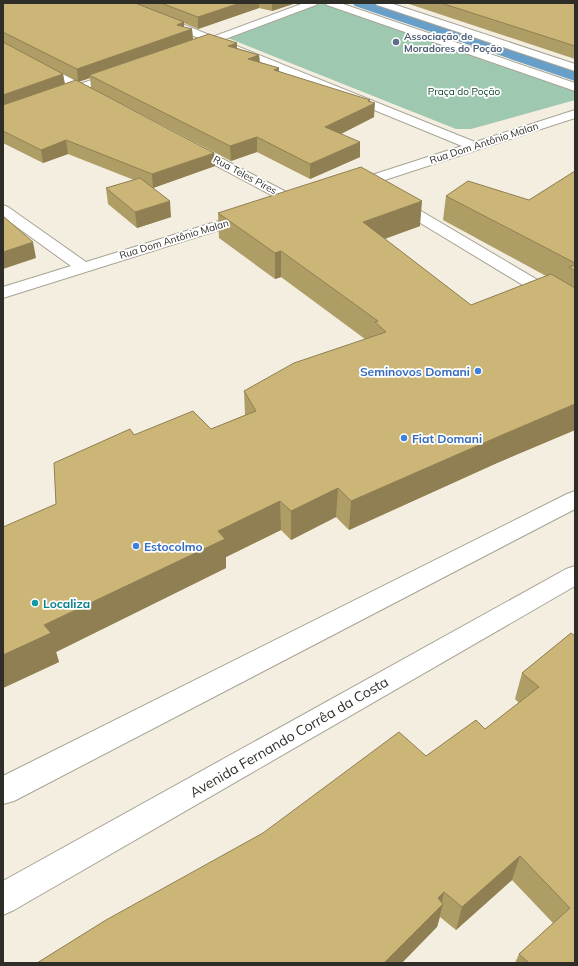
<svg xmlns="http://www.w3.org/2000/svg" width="578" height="966" font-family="Mulish,sans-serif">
<rect width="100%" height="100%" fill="#f3eedf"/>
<path fill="#9ec8af" d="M321 3 330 4 575 88V100L471 129H456L228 38V36Z"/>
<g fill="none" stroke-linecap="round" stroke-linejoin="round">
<path fill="#689fc9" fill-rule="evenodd" d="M352 3H375L575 70V81L355 6Z"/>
<defs>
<g id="street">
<path d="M116 3H130L475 142 575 110V118L357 189 352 190 347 189 345 186 347 183 462 146 118 5Z"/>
<path d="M325 3H340L575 83V91L327 5Z"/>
<path d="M375 3H390L575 64V71L377 5Z"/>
<path d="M3 44 102 94 104 97 102 100H94L3 51Z"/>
<path d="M188 141 300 199 302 202 300 205 295 206 290 205 183 148 181 145 183 142Z"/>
<path d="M394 197 399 198 575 302V314L569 313 389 204 387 201 389 198Z"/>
<path d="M3 205 8 207 86 262 241 214 246 212 251 214 254 217 251 220 3 298V287L71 266 3 217Z"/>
</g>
<g id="secondary">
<path d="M304 3H318L316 5 196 50H188L187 48 188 46Z"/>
<path d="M118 71 122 72 124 74 122 76 3 118V110Z"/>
</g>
<g id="primary">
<path d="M575 491V509L14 801 3 804V776L567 494Z"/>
<path d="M575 566V586L14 910 3 915V881L566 569Z"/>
</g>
</defs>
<use href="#street" stroke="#a7a395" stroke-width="2"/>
<use href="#secondary" stroke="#a7a395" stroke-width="2"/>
<use href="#primary" stroke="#a7a395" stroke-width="2"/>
<use href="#street" fill="#fff" fill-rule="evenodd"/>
<use href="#secondary" fill="#fff" fill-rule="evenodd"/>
<use href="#primary" fill="#fff" fill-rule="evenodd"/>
</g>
<g fill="#af9d66">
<path d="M3 3H296L272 11 259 8 198 29 184 23V27L192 29 193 39 237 48 259 55 260 62 279 68V72L370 102 374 117 341 134 360 157 310 179 257 152 231 161 91 88 90 78 78 82 63 74 65 84 215 166 153 188 171 217 137 228 108 204 106 188 134 180 68 154 43 163 3 143Z"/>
<path d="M406 3H575V59Z"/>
<path d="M575 171V430L497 463 349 530 336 517 291 540 281 530 226 557V568L56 652 59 662 3 688 56 504 134 435 211 429 245 415 244 391 365 339 281 277 275 279 219 238 218 213 420 226 385 239 471 305 546 276 443 220 446 196 529 200Z"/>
<path d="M571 633 575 963H515L519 954 553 923 512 880 456 930 440 917 437 927 426 756 485 729 519 703 515 699 522 673Z"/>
</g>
<g fill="#8f7f53">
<path d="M240 3H259V8L198 29V17Z"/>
<path d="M272 3H296L272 11Z"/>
<path d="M184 22V32L192 29 193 41 89 75 90 78 78 82 77 69 177 25Z"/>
<path d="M237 43V55L228 46Z"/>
<path d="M259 55 260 68 248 59Z"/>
<path d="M279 68V81L274 70Z"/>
<path d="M63 74 65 86 3 108V95Z"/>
<path d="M370 100 369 106 375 103 374 117 325 142V127Z"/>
<path d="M257 137V152L231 161 230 146Z"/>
<path d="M66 140 68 154 43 163 41 150Z"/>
<path d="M360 142V157L310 179V164Z"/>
<path d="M214 153 215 166 153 188 152 174Z"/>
<path d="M170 201 171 217 137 228 135 212Z"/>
<path d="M422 201 420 226 361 247 363 222Z"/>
<path d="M33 242 36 258 3 269V252Z"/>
<path d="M281 251V277L275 279V253Z"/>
<path d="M575 404V430L497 463 349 530 351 501 502 435Z"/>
<path d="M338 488 336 517 291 540V511Z"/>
<path d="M280 501 281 530 226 557V568L56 652 59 662 3 688V655L44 625 218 531Z"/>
<path d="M520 856 512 880 456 930 462 907Z"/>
<path d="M444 892 441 906 443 904 437 927 402 963H384L438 898Z"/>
</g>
<g fill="#ccb677" stroke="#8f7f53">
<path d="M3 3H135L184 22 177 25 192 29 77 69 3 32Z"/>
<path d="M161 3H240L198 17Z"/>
<path d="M441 3H575V46Z"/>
<path d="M209 34 237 43 228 46 259 55 248 59 279 68 274 70 370 100 368 101 375 103 325 127 360 142 310 164 257 137 230 146 89 75Z"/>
<path d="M3 42 63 74 3 95Z"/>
<path d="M76 80 214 153 152 174 66 140 41 150 3 131V105Z"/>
<path d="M361 167 422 201 363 222 471 305 551 274 575 288V404L502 435 351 501 338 488 291 511 280 501 218 531 225 539 44 625 51 633 3 655V527L56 504 54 463 130 429 134 435 193 411 211 429 256 411 244 391 294 363 386 332 375 322 378 321 281 251 275 253 218 213Z"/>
<path d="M575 171V263L446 196 468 181 529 200Z"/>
<path d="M140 178 170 201 135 212 106 188Z"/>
<path d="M3 216 33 242 3 252Z"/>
<path d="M575 265V271L569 267Z"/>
<path d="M571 633 575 636V963H529L519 954 570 908 520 856 462 907 444 892 438 898 443 904 384 963H37L106 920 263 833 399 732 426 756 476 720 485 729 539 687 522 673Z"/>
</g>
<circle fill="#5c6f8a" stroke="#fff" stroke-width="1.5" cx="396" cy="42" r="4"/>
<g fill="#3f7fe0" stroke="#fff" stroke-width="1.5">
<circle cx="478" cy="371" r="4"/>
<circle cx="404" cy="438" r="4"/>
<circle cx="136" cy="546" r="4"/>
</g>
<circle fill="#0f9aa8" stroke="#fff" stroke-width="1.5" cx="35" cy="603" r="4"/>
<g text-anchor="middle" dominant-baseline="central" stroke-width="3.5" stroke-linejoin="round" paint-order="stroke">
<g font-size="10" font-weight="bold" fill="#4e5e75" stroke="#fff" text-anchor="start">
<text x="404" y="36">Associação de<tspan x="404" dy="12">Moradores do Poção</tspan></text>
</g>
<g font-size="10" fill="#063d26" stroke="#fff">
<text x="464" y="91">Praça do Poção</text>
</g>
<g font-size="10" fill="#2f2d28" stroke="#fff">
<text transform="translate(484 143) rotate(-18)">Rua Dom Antônio Malan</text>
<text transform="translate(245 175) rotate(28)">Rua Teles Pires</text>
<text transform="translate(174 239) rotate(-17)">Rua Dom Antônio Malan</text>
</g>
<g font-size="12" font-weight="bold" fill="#366cbe" stroke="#fff" text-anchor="start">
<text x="470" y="371" text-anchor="end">Seminovos Domani</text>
<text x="412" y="438">Fiat Domani</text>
<text x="144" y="546">Estocolmo</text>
</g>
<g font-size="12" font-weight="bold" fill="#0d838f" stroke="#fff" text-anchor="start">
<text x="43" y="603">Localiza</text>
</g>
<g font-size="14" fill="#2f2d28" stroke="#fff">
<text transform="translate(289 737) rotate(-30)">Avenida Fernando Corrêa da Costa</text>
</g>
</g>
<rect width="578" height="966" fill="none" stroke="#2f2d28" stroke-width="8"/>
</svg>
